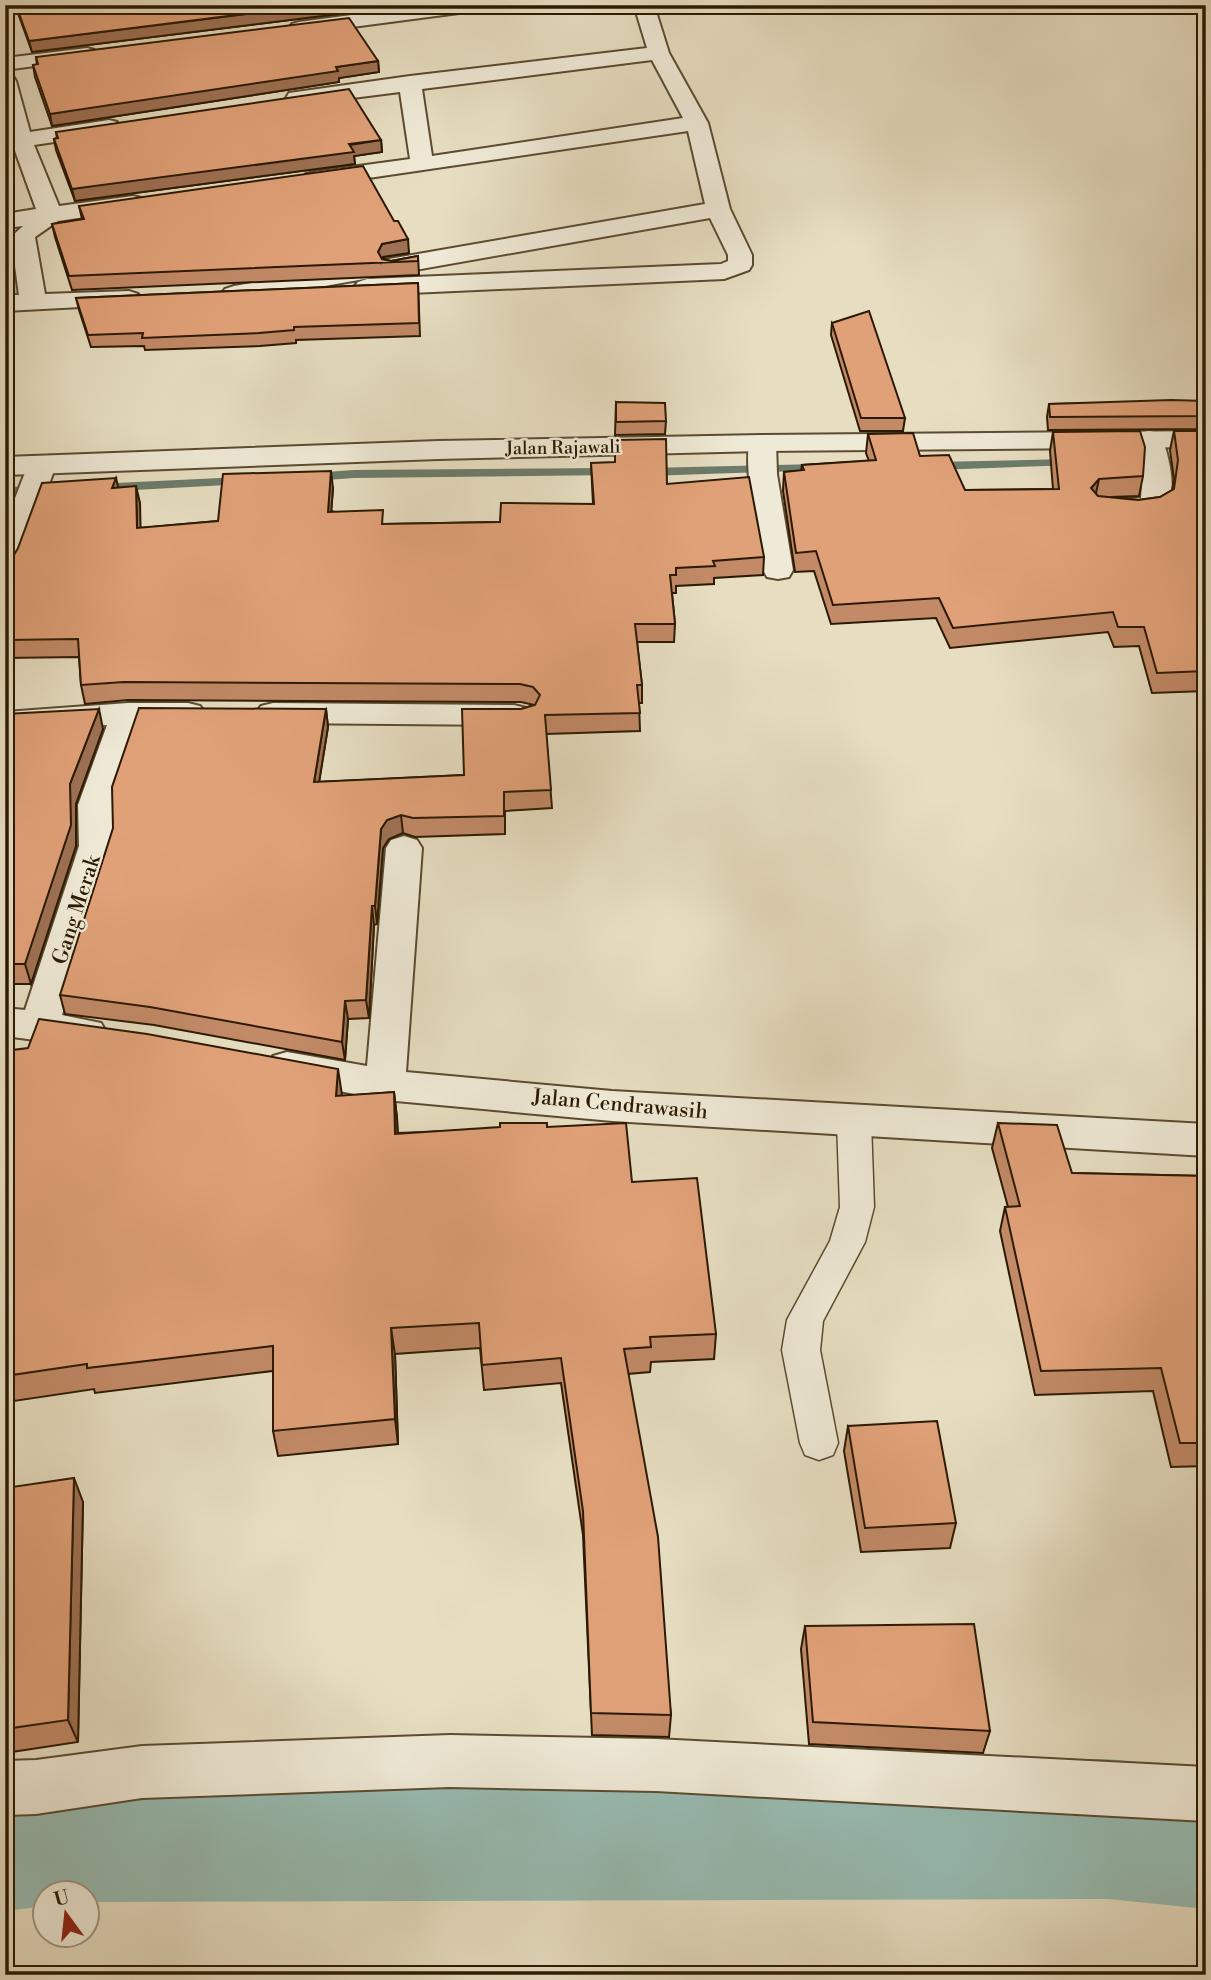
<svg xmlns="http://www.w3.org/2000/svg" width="1211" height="1980" font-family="'Libre Bodoni',serif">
<rect width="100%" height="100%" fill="#e7dec2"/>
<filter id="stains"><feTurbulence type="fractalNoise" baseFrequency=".00286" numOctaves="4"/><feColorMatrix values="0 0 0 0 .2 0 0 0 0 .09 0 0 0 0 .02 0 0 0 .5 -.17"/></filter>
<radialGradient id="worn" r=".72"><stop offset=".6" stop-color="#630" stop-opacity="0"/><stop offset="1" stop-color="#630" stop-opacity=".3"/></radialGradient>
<path fill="#b7c192" stroke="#726e49" stroke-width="2" d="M5 234 14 237 26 302H5Z"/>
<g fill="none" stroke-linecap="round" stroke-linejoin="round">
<g fill="#6c7b6b" fill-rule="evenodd">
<path d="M1070 459 1074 461V465L935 470 929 466 935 462Z"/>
<path d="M821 464 827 468 825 470 648 476 642 472 648 468Z"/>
<path d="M611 468 617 472 615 475 354 478 312 481 306 477 312 473 354 470Z"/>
<path d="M241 477 245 478V484L116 491 110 487 116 483Z"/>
<path d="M38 486 44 490 42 493 5 495V487Z"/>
</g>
<path fill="#97bcb2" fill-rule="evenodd" d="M1108 1759 1206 1769V1909L1108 1899 88 1902V1892H46V1906L5 1911V1770L75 1762Z"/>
<defs>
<path id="service" d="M854 1109 866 1113 871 1122 874 1207 865 1242 823 1321 820 1350 838 1443 833 1455 819 1460 805 1455 800 1443 782 1350 787 1320 830 1241 840 1207 837 1122 842 1113Z"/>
<g id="minor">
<path d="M364 5H384L386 11 427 5H484L474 11 299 34 292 32 289 28 292 24 299 22 366 13Z"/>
<path d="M634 5H654L669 53 708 123 730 209 752 255V265L749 270 724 279 367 295 358 292 354 287 358 282 367 279 721 264 728 261V255L710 218 234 302 225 299 221 294 225 289 234 286 705 204 688 131 314 186 306 184 302 179 306 174 314 172 410 159 400 92 297 105 289 103 286 98 289 93 410 76 647 48ZM652 60 683 118 432 156 422 89Z"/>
<path d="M87 48 94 50 98 54 94 58 5 70V58Z"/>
<path d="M5 75 13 76 16 81 30 132 109 120 117 122 120 127 117 132 109 134 34 145 59 206 133 196 141 198 145 203 141 208 133 210 58 221 35 237 45 294 129 291 138 294 142 299 138 304 5 311V295H19L11 237 23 226 5 228V214L36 209 5 123Z"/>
<path d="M1149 431 1159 433C1168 447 1180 499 1164 510 1148 520 1117 518 1100 513L1095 507 1100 501 1141 498 1143 466 1135 439 1139 433Z"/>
<path d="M762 435 772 437 776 443 777 474 793 570 789 577 778 579 767 577 763 570C759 545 740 454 752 437Z"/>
<path d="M42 456 52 459 56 465 20 565 16 571 5 574V524L28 465 32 459Z"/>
<path d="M128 703H188L200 706 205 713 200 720 188 723H141L114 805 115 846 62 1015 101 1023 107 1033 101 1043 87 1047 5 1036V1008L25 1010 79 846 78 805 107 725 5 732V712Z"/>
<path d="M273 703 514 705 526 708 531 715 526 722 514 725 273 723 261 720 256 713 261 706Z"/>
<path d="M404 836 417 840 422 848 406 1072 612 1091 1206 1124V1156L612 1121 385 1100 273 1078 267 1067 273 1056 287 1052 367 1066 386 848 391 840Z"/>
<path d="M450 1735 656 1739 1206 1767V1821L656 1791 450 1787 142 1798 36 1814 5 1815V1761L36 1760 142 1746Z"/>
</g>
<path id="tertiary" d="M1206 431V447L762 451 438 459 5 475V457L438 441 762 435Z"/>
</defs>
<use href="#service" stroke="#5b4b30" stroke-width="3"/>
<use href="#minor" stroke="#5b4b30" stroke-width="4"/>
<use href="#tertiary" stroke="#5b4b30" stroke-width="4"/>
<use href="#service" fill="#efead7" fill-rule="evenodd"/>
<use href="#minor" fill="#efead7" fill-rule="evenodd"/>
<use href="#tertiary" fill="#efead7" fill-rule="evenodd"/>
</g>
<g fill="#c28a67" stroke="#2c1a00" stroke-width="2">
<path d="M15 5H338L339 14 32 52Z"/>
<path d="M36 57 378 61 379 72 339 78V82L52 126 35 77 33 65H37Z"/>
<path d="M56 132 381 140 382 152 354 156 355 164 75 201 56 150 54 139 57 138Z"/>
<path d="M79 206 409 253 383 257V259L391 261 418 256 419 275 72 290 55 237 52 224 82 219Z"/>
<path d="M418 283 420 336 296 340V343L260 346 145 350 144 346 91 347 79 310 76 298Z"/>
<path d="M832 323 905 418 903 431H860L831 335Z"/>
<path d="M1206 401V429L1048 430 1047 417 1049 404Z"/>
<path d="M616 402 666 421 665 434 615 435Z"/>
<path d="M1174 431H1206V691L1152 693 1139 646 1114 647 1108 632 950 648 936 618 831 624 814 571 795 572 783 491 784 472 801 471 802 465 869 461 866 453 868 434 920 456 965 490 1053 489 1050 451 1053 432 1143 476 1139 496 1110 497 1138 500 1160 497 1172 490 1174 479 1170 450Z"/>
<path d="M591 463 667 484 764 557 763 575 714 578V584L676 586V593H672L675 624 674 642H637L642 685V703H639L640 731 546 734 552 808 505 811V834L415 837 403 833 389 839 383 848 377 924 374 925 369 1018 348 1019 345 1060 154 1025 65 1014 60 995 326 709 328 727 319 782 464 775 521 709 534 705 521 702 128 700 85 704 81 685 79 657 5 658V560L118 487 140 503V528L218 521 333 488 331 511 384 524 500 522 593 504Z"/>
<path d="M5 714 103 729 76 804V846L31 984H5Z"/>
<path d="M5 1051 342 1096 394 1092 397 1118 398 1133 547 1127 632 1182 716 1334 714 1359 651 1362 650 1372 628 1374 671 1715 669 1737 592 1735 583 1535 561 1383 484 1390 480 1348 395 1354 398 1444 278 1456 273 1431V1371L95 1393 94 1389 14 1401 5 1380V1343L11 1224 5 1225Z"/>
<path d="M998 1123 1072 1173 1206 1176V1466L1171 1467 1153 1391 1035 1395 1000 1231 1005 1207H1008L992 1148Z"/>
<path d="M848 1426 956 1523 950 1548 861 1552 844 1451Z"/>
<path d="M5 1488 83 1502 78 1742 5 1753Z"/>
<path d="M805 1626 990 1731 983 1753 809 1744 801 1649Z"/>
</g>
<g fill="#9e7154" stroke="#2c1a00" stroke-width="2">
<path d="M317 5H338L339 14 32 52 29 41Z"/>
<path d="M378 61 379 72 339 78V82L52 126 50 114 336 67Z"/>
<path d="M381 140 382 152 354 156 355 164 75 201 72 189Z"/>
<path d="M408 239 409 253 383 257 381 262 378 252 382 244Z"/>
<path d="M331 471 333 488 330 529 328 512Z"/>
<path d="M116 478 120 495 112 488Z"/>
<path d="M1099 479 1095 498 1091 488Z"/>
<path d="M136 486 140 503 141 546 137 528Z"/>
<path d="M99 709 103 729 76 804V846L31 984 25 964 70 784Z"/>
<path d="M326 709 328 727 316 801 314 782Z"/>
<path d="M401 815 403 833 389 839 383 848 377 924 375 906 381 829 387 820Z"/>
<path d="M372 906 374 925 369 1018 366 1000Z"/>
<path d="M345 1001 348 1019 345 1060 342 1042Z"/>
<path d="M338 1069 342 1095 340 1122 336 1096Z"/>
<path d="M394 1092 397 1118 398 1160 395 1134Z"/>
<path d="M391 1328 395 1354 398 1444 395 1419Z"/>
<path d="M74 1478 83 1502 78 1742 68 1720Z"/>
</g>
<g fill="#e1a178" stroke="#2c1a00" stroke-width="2">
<path d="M16 5H317L29 41Z"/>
<path d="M349 18 378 61 336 67 338 71 50 114 33 65 38 64 36 57Z"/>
<path d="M349 89 381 140 349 144 354 152 72 189 54 139 58 138 56 132Z"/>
<path d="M363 166 394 221H398L408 239 382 244 378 252 382 259 391 261 418 256V261L69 276 52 224 84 219 79 206Z"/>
<path d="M418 283 419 323 294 327V330L259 333 142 338 143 333 88 335 76 298Z"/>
<path d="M869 311 905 418H861L832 323Z"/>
<path d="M1171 400 1206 401V416L1050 417 1049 404Z"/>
<path d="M616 402 665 403 666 421 616 422Z"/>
<path d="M1140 431 1145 447 1143 476 1099 479 1091 488 1098 496 1138 500 1160 497 1174 489 1178 460 1174 431H1206V671L1157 673 1144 627H1118L1113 612 953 628 939 598 833 605 816 551 796 553 784 472 804 470 802 465 876 460 868 434 913 433 920 456 949 455 965 490 1059 489 1053 432Z"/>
<path d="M666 439 667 484 749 477 764 557 713 561 715 566 676 568V575H670L675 624H635L642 685H637L640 713 545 715 551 790 504 792V816L413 818 401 815 387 820 381 829 375 906H372L366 1000 345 1001 342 1042 150 1007 60 995 113 828 112 787 139 708 326 709 314 782 464 775 462 709H521L535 705 540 695 533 687 520 684 124 682 81 685 78 639 5 640 6 557 14 555 18 548 42 483 116 478 112 488 136 486 137 528 218 521 223 474 331 471 328 512 383 510 382 524 500 522 501 503 594 504 591 463 615 462V440Z"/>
<path d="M99 709 70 784 71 825 25 964H5V714Z"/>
<path d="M39 1019 147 1034 338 1069 336 1096 394 1092 395 1134 500 1127V1123H547V1127L626 1123 632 1182 697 1178 716 1334 650 1337 651 1347 624 1349 658 1537 671 1715 591 1713 583 1511 561 1358 482 1365 479 1323 391 1328 395 1419 273 1431V1346L87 1368V1364L5 1376V1343L12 1197 5 1198V1051L28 1048Z"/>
<path d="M998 1123 1057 1125 1072 1173 1206 1176V1443H1180L1161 1368 1041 1371 1005 1207 1020 1206Z"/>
<path d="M937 1421 956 1523 865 1528 848 1426Z"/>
<path d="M74 1478 68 1720 5 1729V1488Z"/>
<path d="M974 1624 990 1731 813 1722 805 1626Z"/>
</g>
<g text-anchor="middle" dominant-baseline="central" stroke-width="5" stroke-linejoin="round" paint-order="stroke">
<g font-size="18" fill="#2c1a00" stroke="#efead7">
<text transform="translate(563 448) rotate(-1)">Jalan Rajawali</text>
</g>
<g font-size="21" fill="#2c1a00" stroke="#efead7">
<text transform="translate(77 910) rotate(-72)">Gang Merak</text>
<text transform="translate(620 1105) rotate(5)">Jalan Cendrawasih</text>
</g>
</g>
<rect width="1211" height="1980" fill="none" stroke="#e7dec2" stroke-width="28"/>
<rect x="7" y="7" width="1197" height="1966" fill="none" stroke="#2c1a00" stroke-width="3.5"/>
<rect x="14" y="14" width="1183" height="1952" fill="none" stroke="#2c1a00" stroke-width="2"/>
<g transform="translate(66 1914) rotate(345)"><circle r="33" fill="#efead7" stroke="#a19781" stroke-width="2"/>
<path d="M0-5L12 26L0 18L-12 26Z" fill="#8f2418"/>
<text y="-10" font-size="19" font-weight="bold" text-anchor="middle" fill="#2c1a00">U</text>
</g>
<rect width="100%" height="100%" filter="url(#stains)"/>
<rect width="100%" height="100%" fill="url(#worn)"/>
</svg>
